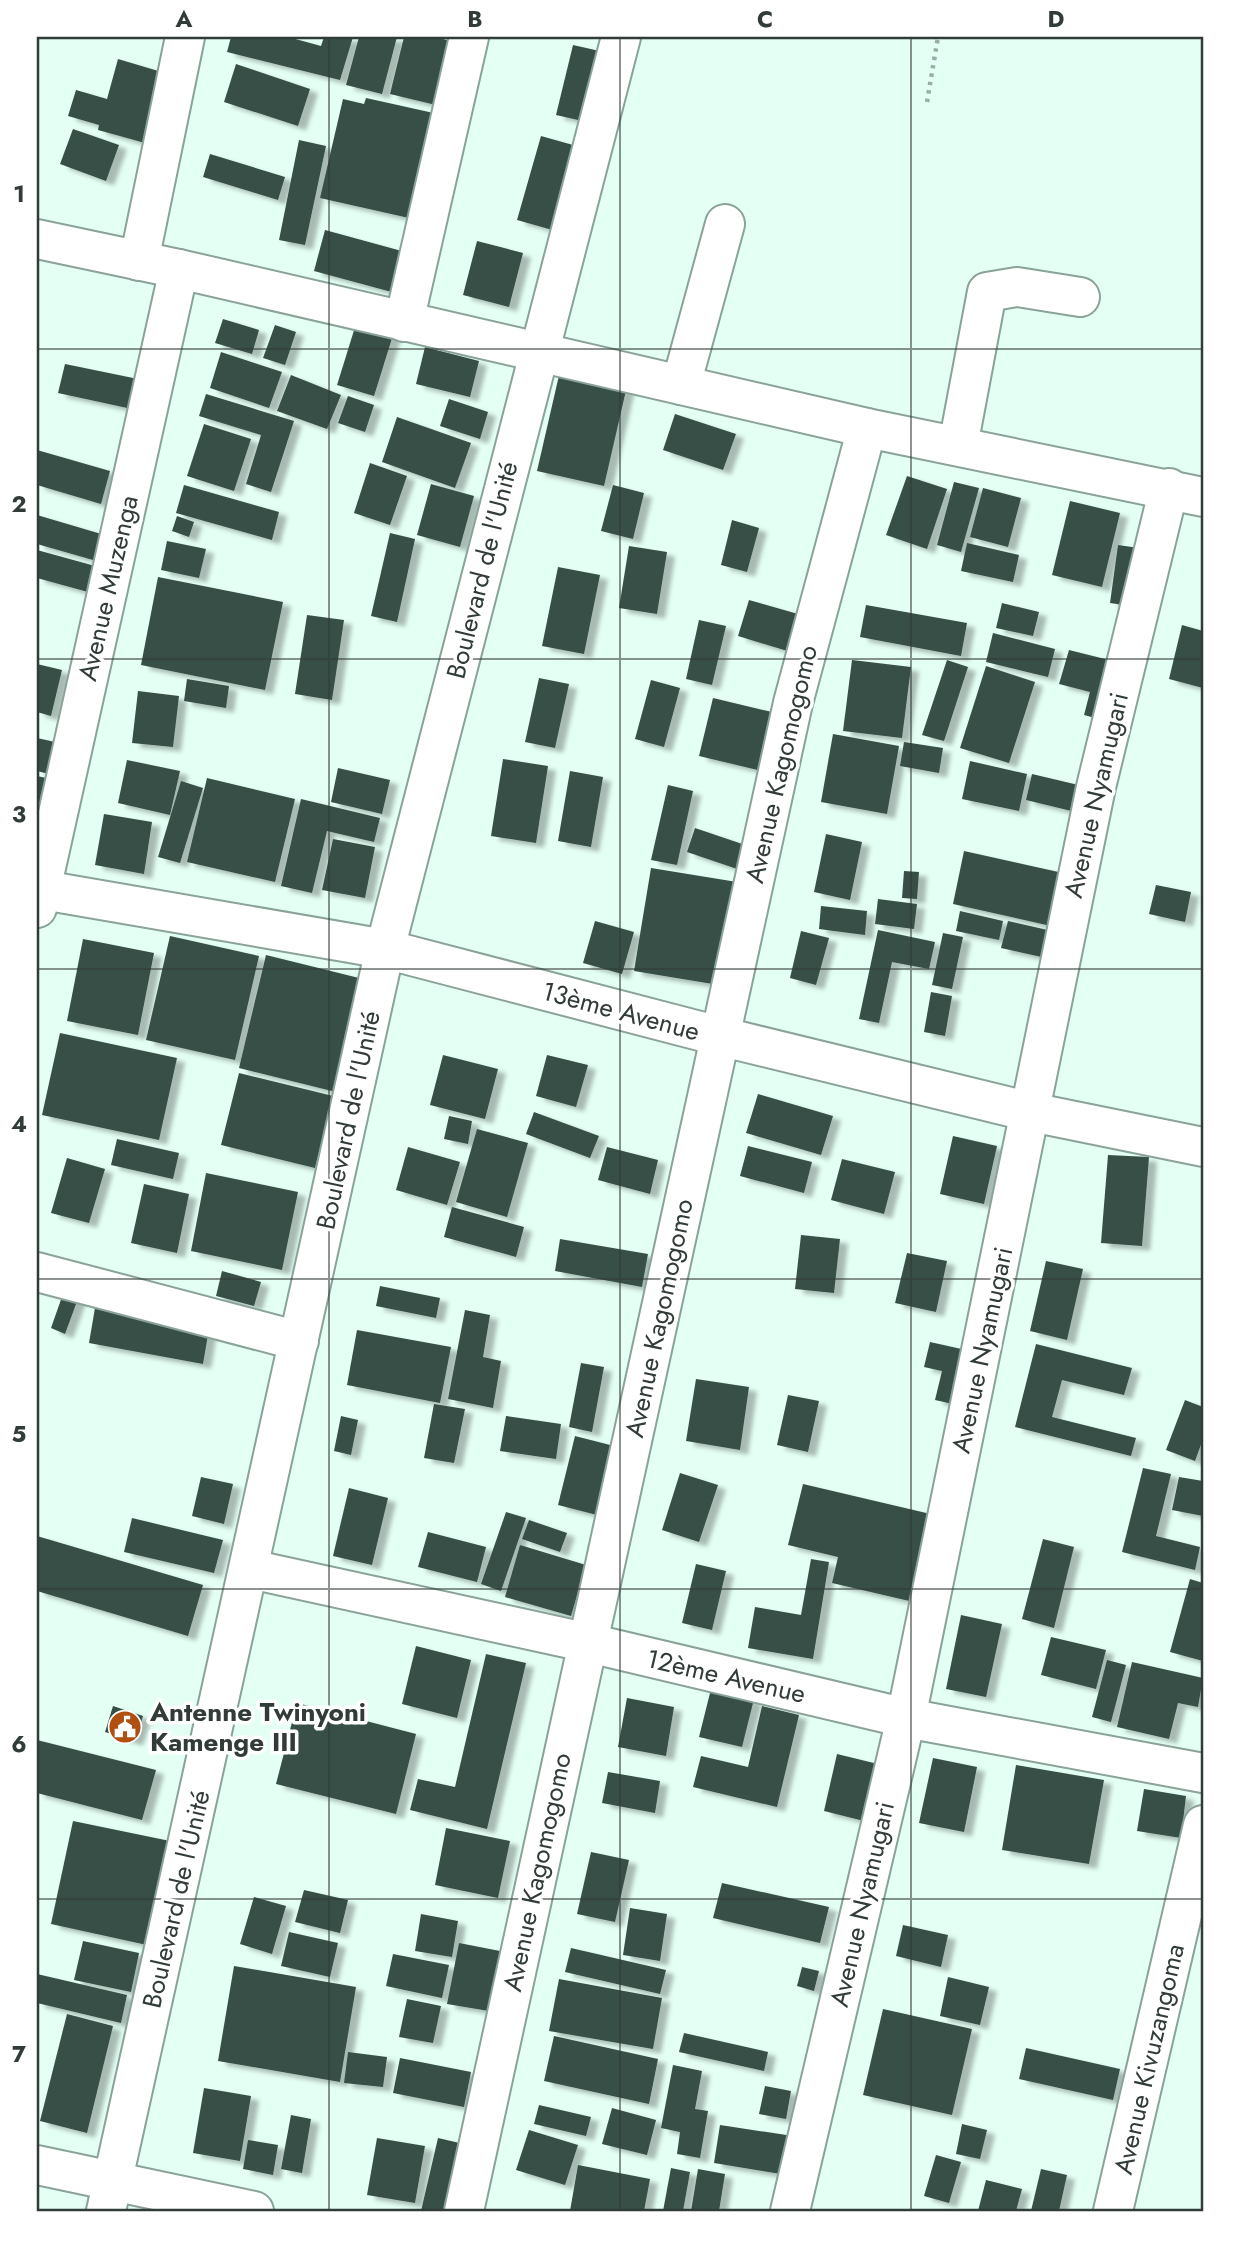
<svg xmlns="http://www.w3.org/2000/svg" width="1240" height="2248" font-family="Jost,sans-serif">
<defs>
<filter id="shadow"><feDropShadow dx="8" dy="4.5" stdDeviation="2" flood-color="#0004"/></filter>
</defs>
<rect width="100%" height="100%" fill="#e4fff4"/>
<g fill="#384f46" filter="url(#shadow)">
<path d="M231 37H288L321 46 324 37H353L340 80 227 52Z"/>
<path d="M359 37H397L382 94 346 85Z"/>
<path d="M404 37H435L455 42 440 106 390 94Z"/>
<path d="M573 45 604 52 587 122 556 115Z"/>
<path d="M118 59 165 73 145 143 98 130 99 125 68 116 76 90 107 99Z"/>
<path d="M236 64 310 89 298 126 224 102Z"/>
<path d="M366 98 438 114 418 220 320 198 343 99 364 104Z"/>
<path d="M73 129 119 145 106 181 60 164Z"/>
<path d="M541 136 580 147 556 231 517 220Z"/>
<path d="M299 140 326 146 305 245 279 240Z"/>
<path d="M210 154 285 177 278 200 203 177Z"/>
<path d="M325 230 409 253 399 294 314 271Z"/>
<path d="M477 241 523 253 509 307 463 295Z"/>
<path d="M223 319 259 330 252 354 215 343Z"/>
<path d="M356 324 393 335 374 396 337 385Z"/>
<path d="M275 325 296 332 285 365 263 358Z"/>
<path d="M425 347 479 361 470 397 416 384Z"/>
<path d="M221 352 282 372 269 408 210 388Z"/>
<path d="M65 364 138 379 132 409 58 393Z"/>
<path d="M560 371 627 386 604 486 537 471Z"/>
<path d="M291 375 341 395 327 429 277 411Z"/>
<path d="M206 394 294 421 271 492 246 484 261 435 199 416Z"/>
<path d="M348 396 374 405 365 432 338 423Z"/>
<path d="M449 399 488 412 480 439 440 426Z"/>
<path d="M675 414 736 434 723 470 663 450Z"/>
<path d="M397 417 471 443 455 488 382 462Z"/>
<path d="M204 424 251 439 234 491 187 476Z"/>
<path d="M37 450 110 471 101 504 37 485Z"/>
<path d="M370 463 407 476 390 525 354 513Z"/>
<path d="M907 476 947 489 927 549 886 535Z"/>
<path d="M954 482 979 488 961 552 937 545Z"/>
<path d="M431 484 474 496 460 547 417 535Z"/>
<path d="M184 485 279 512 272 540 176 513Z"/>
<path d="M613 485 644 493 633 539 601 531Z"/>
<path d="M983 488 1021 498 1008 547 970 537Z"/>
<path d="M1070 501 1120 513 1102 587 1052 575Z"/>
<path d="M37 515 108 536 100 562 37 544Z"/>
<path d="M177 516 194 522 189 537 172 531Z"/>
<path d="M732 520 759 528 747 572 721 565Z"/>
<path d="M390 533 415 539 397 622 371 616Z"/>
<path d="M167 541 206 549 199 578 161 570Z"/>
<path d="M967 543 1019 555 1013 582 961 571Z"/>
<path d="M1118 545 1146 549 1137 607 1110 603Z"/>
<path d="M629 546 667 552 657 614 619 608Z"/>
<path d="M37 550 95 566 88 592 37 578Z"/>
<path d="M558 567 600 575 584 654 542 646Z"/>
<path d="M158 577 283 602 265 690 141 665Z"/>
<path d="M749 600 805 616 794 653 738 636Z"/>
<path d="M1002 603 1039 612 1033 636 996 628Z"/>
<path d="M866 605 967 623 961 656 860 637Z"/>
<path d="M307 615 344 620 332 700 295 694Z"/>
<path d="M699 620 726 626 712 685 686 679Z"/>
<path d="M1182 625 1203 631V688L1169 679Z"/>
<path d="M993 633 1055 649 1048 677 986 662Z"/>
<path d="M1069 650 1121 663 1106 721 1084 715 1090 692 1059 684Z"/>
<path d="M852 660 911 667 902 738 843 731Z"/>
<path d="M947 660 968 667 944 741 922 735Z"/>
<path d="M37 664 62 670 51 716 37 712Z"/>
<path d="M986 666 1035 682 1009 763 960 748Z"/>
<path d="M539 678 569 684 555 748 525 742Z"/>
<path d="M187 679 229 686 226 708 184 701Z"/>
<path d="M651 680 680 688 664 747 635 739Z"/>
<path d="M138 691 179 696 173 747 132 743Z"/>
<path d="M713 698 780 714 766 772 699 756Z"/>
<path d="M833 734 899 746 887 814 821 802Z"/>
<path d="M37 738 64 744 57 776 37 771Z"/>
<path d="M904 742 943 748 939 773 900 766Z"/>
<path d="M503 759 548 766 536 843 491 836Z"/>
<path d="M127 760 180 771 170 815 118 803Z"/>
<path d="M970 761 1027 774 1019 811 962 799Z"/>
<path d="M338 768 390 780 382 814 331 802Z"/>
<path d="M570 771 603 777 591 847 558 841Z"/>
<path d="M1032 774 1091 788 1084 814 1026 800Z"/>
<path d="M37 776 60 781 37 847Z"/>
<path d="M207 778 295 799 275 882 187 862Z"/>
<path d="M181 781 203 788 180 863 158 857Z"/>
<path d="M668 785 693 791 677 865 651 860Z"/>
<path d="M301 799 380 818 374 842 327 831 312 893 281 886Z"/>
<path d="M104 814 152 822 144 874 95 865Z"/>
<path d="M695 828 754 848 746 872 687 852Z"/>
<path d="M826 834 862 842 850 900 814 892Z"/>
<path d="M333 839 375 847 365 898 322 890Z"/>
<path d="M964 851 1063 873 1051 926 953 904Z"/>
<path d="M651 868 743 883 725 986 634 971Z"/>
<path d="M904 871 919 872 917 899 902 898Z"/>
<path d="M1156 885 1191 892 1185 922 1149 914Z"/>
<path d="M878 899 917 904 914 929 875 924Z"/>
<path d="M821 906 867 911 865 935 819 929Z"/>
<path d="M960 911 1003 921 999 940 956 931Z"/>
<path d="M595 921 634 932 622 974 583 963Z"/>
<path d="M1008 921 1052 931 1046 958 1001 948Z"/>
<path d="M878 930 935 942 929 969 892 962 879 1023 859 1019Z"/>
<path d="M801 931 829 938 816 985 790 978Z"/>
<path d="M943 933 963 937 952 989 932 985Z"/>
<path d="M170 936 259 956 235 1060 146 1040Z"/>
<path d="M83 939 154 953 138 1035 67 1021Z"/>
<path d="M266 955 363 979 336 1092 239 1068Z"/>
<path d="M931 992 952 996 945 1036 924 1032Z"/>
<path d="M60 1033 177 1058 159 1140 42 1115Z"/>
<path d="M443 1055 498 1069 485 1119 430 1105Z"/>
<path d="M547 1055 588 1065 576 1107 536 1096Z"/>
<path d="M239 1073 333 1096 315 1168 221 1145Z"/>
<path d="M758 1094 833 1116 821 1155 746 1133Z"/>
<path d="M534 1112 599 1136 590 1158 526 1134Z"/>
<path d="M449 1116 472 1121 468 1144 444 1139Z"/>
<path d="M477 1129 528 1143 507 1217 456 1202Z"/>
<path d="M953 1136 997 1146 984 1204 940 1194Z"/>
<path d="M117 1139 179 1153 173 1179 111 1165Z"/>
<path d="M748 1146 812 1162 804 1193 740 1176Z"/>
<path d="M408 1147 460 1162 447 1205 396 1190Z"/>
<path d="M607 1147 658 1160 650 1194 598 1180Z"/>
<path d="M1108 1155 1149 1157 1142 1246 1101 1243Z"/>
<path d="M67 1158 105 1169 89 1223 51 1213Z"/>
<path d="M842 1159 895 1172 884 1214 831 1200Z"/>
<path d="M206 1173 298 1192 282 1270 191 1251Z"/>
<path d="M144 1184 189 1194 177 1253 131 1243Z"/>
<path d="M452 1207 524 1227 516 1257 444 1237Z"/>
<path d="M801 1235 840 1239 834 1293 795 1289Z"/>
<path d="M560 1239 648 1254 642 1287 555 1271Z"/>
<path d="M907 1253 947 1261 936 1312 895 1303Z"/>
<path d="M1046 1261 1083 1269 1067 1340 1030 1331Z"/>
<path d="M222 1271 261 1282 254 1306 216 1296Z"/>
<path d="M380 1286 440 1298 436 1318 376 1306Z"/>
<path d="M64 1291 79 1296 65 1334 51 1328Z"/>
<path d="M96 1302 210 1323 203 1364 89 1343Z"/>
<path d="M465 1310 490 1315 483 1357 501 1361 493 1408 448 1399Z"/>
<path d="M357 1330 451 1347 440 1403 347 1385Z"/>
<path d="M930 1342 966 1350 953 1404 935 1400 942 1371 924 1367Z"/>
<path d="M1036 1344 1132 1368 1124 1395 1062 1380 1052 1417 1136 1438 1131 1456 1015 1427Z"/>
<path d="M581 1363 604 1367 592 1432 569 1427Z"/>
<path d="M696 1379 749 1387 740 1450 686 1441Z"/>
<path d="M788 1395 819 1401 808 1452 777 1445Z"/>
<path d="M1185 1400 1203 1407V1439L1195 1461 1166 1450Z"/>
<path d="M434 1404 465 1409 454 1463 424 1458Z"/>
<path d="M341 1416 358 1420 351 1455 334 1451Z"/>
<path d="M506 1416 561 1424 556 1459 500 1451Z"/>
<path d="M575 1436 614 1446 597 1515 558 1505Z"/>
<path d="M1143 1468 1171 1474 1156 1536 1200 1547 1195 1570 1122 1552Z"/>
<path d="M680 1473 718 1485 699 1542 662 1530Z"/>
<path d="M201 1477 233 1484 224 1524 192 1516Z"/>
<path d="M1179 1477 1203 1481V1516L1172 1510Z"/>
<path d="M803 1484 939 1516 918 1603 832 1583 838 1557 788 1545Z"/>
<path d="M349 1488 388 1498 372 1565 333 1556Z"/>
<path d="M506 1512 526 1518 501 1591 481 1584Z"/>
<path d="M132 1518 223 1540 214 1573 124 1552Z"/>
<path d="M529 1520 567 1533 560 1552 522 1539Z"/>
<path d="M428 1532 486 1547 477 1582 418 1567Z"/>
<path d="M37 1536 203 1585 188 1636 37 1591Z"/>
<path d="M1043 1539 1074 1547 1054 1628 1022 1619Z"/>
<path d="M520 1545 586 1565 571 1616 505 1597Z"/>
<path d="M811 1559 829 1562 813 1659 748 1648 755 1607 801 1615Z"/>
<path d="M696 1564 726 1571 712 1630 682 1623Z"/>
<path d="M1190 1579 1203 1583V1661L1170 1652Z"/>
<path d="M961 1615 1002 1624 986 1697 946 1689Z"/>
<path d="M1051 1637 1106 1650 1096 1689 1041 1675Z"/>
<path d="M416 1646 471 1660 457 1718 402 1704Z"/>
<path d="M486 1654 526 1663 487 1829 410 1810 418 1779 455 1787Z"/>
<path d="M1107 1660 1126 1665 1111 1722 1092 1717Z"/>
<path d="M1132 1662 1203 1678 1198 1707 1178 1703 1169 1739 1117 1727Z"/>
<path d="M711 1689 754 1699 742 1747 699 1737Z"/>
<path d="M627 1698 674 1707 666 1756 618 1747Z"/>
<path d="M297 1703 416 1734 396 1814 276 1784Z"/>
<path d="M113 1706 143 1716 135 1741 105 1732Z"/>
<path d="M762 1706 799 1715 777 1807 693 1787 701 1756 748 1767Z"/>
<path d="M37 1740 156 1770 142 1820 37 1793Z"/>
<path d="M837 1754 886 1766 872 1823 824 1811Z"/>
<path d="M933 1758 977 1767 964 1832 919 1823Z"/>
<path d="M1016 1765 1104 1780 1089 1864 1002 1850Z"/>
<path d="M608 1772 660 1781 655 1813 602 1803Z"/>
<path d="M1144 1789 1186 1796 1181 1838 1137 1831Z"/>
<path d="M73 1821 170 1841 147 1945 51 1924Z"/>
<path d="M446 1828 510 1841 498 1898 435 1885Z"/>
<path d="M591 1852 629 1860 615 1922 577 1914Z"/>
<path d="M722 1883 829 1907 820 1943 713 1918Z"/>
<path d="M304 1890 348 1900 340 1933 295 1922Z"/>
<path d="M254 1897 286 1906 272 1954 240 1944Z"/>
<path d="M630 1908 667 1914 660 1961 623 1955Z"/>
<path d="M421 1914 458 1921 452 1957 415 1951Z"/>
<path d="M903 1925 948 1935 941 1967 896 1956Z"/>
<path d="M289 1932 338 1943 330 1977 281 1966Z"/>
<path d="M83 1941 139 1953 131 1992 74 1980Z"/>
<path d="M459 1943 500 1951 489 2011 447 2004Z"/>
<path d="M571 1948 666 1970 660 1994 565 1972Z"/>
<path d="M393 1954 449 1965 442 1998 386 1986Z"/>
<path d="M234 1966 356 1987 340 2082 218 2061Z"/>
<path d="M802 1967 819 1971 814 1991 797 1986Z"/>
<path d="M37 1974 127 1995 121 2023 37 2003Z"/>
<path d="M948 1977 989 1987 980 2025 940 2016Z"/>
<path d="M559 1979 662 1998 653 2049 549 2031Z"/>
<path d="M407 1999 441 2006 433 2043 399 2037Z"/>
<path d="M883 2009 972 2029 952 2115 863 2095Z"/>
<path d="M67 2014 113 2026 87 2133 40 2121Z"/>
<path d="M684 2033 768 2052 764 2071 679 2052Z"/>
<path d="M554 2036 658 2059 649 2104 544 2081Z"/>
<path d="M1026 2048 1120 2069 1113 2100 1019 2079Z"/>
<path d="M348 2052 387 2057 383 2087 344 2083Z"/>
<path d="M400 2058 471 2072 464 2107 393 2093Z"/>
<path d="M673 2065 702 2071 695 2109 708 2111 700 2158 677 2154 680 2132 661 2128Z"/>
<path d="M765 2086 791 2091 786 2119 759 2114Z"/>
<path d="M204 2088 251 2096 240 2161 193 2153Z"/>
<path d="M539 2105 591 2117 586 2136 534 2124Z"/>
<path d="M612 2108 656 2120 647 2155 602 2144Z"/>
<path d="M291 2115 311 2119 302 2173 281 2169Z"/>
<path d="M962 2124 987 2130 980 2159 956 2154Z"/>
<path d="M720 2125 793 2136 787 2175 714 2163Z"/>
<path d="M529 2130 578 2145 565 2185 516 2170Z"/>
<path d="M377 2138 425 2146 415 2203 367 2195Z"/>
<path d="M438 2138 468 2145 452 2211H421Z"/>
<path d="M248 2140 278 2145 273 2175 243 2169Z"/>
<path d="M936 2155 961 2162 949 2203 924 2196Z"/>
<path d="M578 2165 650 2179 644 2211H570Z"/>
<path d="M671 2168 690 2172 683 2211H663Z"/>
<path d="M698 2169 725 2174 719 2211H691Z"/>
<path d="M1041 2169 1067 2175 1059 2211H1031Z"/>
<path d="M986 2180 1022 2189 1016 2211H978Z"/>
</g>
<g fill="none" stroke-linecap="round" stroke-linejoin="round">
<defs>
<g id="minor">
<path d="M37 239 179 269 867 428 1203 497"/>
<path d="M139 261 185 37"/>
<path d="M404 322 469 37"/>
<path d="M681 385 725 224"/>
<path d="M958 446 987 292 1017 287 1080 297"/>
<path d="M37 889 385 949 719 1036 1031 1112 1203 1147"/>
<path d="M37 908 179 269"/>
<path d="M37 1272 299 1341"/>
<path d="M250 1569 589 1643 906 1718 1203 1773"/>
<path d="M37 2165 254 2211"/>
<path d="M106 2211 385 949 621 37"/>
<path d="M464 2211 793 703 867 428"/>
<path d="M790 2211 906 1718 1096 787 1169 488"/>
<path d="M1113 2211 1203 1825"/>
</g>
</defs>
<use href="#minor" stroke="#8aa399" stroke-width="42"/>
<path stroke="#9aaea6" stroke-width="4.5" stroke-dasharray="3.5 5" stroke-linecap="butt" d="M927 102 938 37"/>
<use href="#minor" stroke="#fff" stroke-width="38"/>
</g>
<path fill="none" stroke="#313b37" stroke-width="2" stroke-opacity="0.55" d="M329 37V2211M620 37V2211M911 37V2211M37 349H1203M37 659H1203M37 969H1203M37 1279H1203M37 1589H1203M37 1899H1203"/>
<defs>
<symbol id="civic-disc" viewBox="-11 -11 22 22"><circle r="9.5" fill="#b14f11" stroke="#fff"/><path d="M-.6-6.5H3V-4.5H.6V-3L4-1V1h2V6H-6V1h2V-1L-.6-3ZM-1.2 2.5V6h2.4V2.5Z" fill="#fff"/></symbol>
</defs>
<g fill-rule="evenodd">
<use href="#civic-disc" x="106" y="1708" width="38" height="38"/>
</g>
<g text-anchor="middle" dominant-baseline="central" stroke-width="7" stroke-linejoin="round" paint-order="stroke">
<g font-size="26" fill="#313b37" stroke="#fff">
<text transform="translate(482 570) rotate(-76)">Boulevard de l'Unité</text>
<text transform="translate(108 588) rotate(-77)">Avenue Muzenga</text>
<text transform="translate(781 764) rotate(-77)">Avenue Kagomogomo</text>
<text transform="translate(1096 795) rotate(-77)">Avenue Nyamugari</text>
<text transform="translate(621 1011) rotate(15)">13ème Avenue</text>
<text transform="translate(348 1120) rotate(-78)">Boulevard de l'Unité</text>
<text transform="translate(659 1318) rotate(-78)">Avenue Kagomogomo</text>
<text transform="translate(982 1350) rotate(-78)">Avenue Nyamugari</text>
<text transform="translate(726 1676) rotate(13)">12ème Avenue</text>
<text transform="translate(537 1872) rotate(-78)">Avenue Kagomogomo</text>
<text transform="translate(176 1899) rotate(-77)">Boulevard de l'Unité</text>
<text transform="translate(862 1904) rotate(-77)">Avenue Nyamugari</text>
<text transform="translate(1149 2059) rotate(-77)">Avenue Kivuzangoma</text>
</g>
<g font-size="26" font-weight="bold" fill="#313b37" stroke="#fff" text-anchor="start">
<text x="150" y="1712">Antenne Twinyoni<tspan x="150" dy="30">Kamenge III</tspan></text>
</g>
</g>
<rect width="1240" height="2248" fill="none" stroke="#ffffff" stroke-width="77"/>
<rect x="38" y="38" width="1164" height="2172" fill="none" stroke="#313b37" stroke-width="2.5"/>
<g font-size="23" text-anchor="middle" font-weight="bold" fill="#313b37">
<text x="184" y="27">A</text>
<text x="475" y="27">B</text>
<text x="765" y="27">C</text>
<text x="1056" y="27">D</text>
<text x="19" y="202">1</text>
<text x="19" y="512">2</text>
<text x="19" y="822">3</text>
<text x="19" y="1132">4</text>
<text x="19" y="1442">5</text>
<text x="19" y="1752">6</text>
<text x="19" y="2062">7</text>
</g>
</svg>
